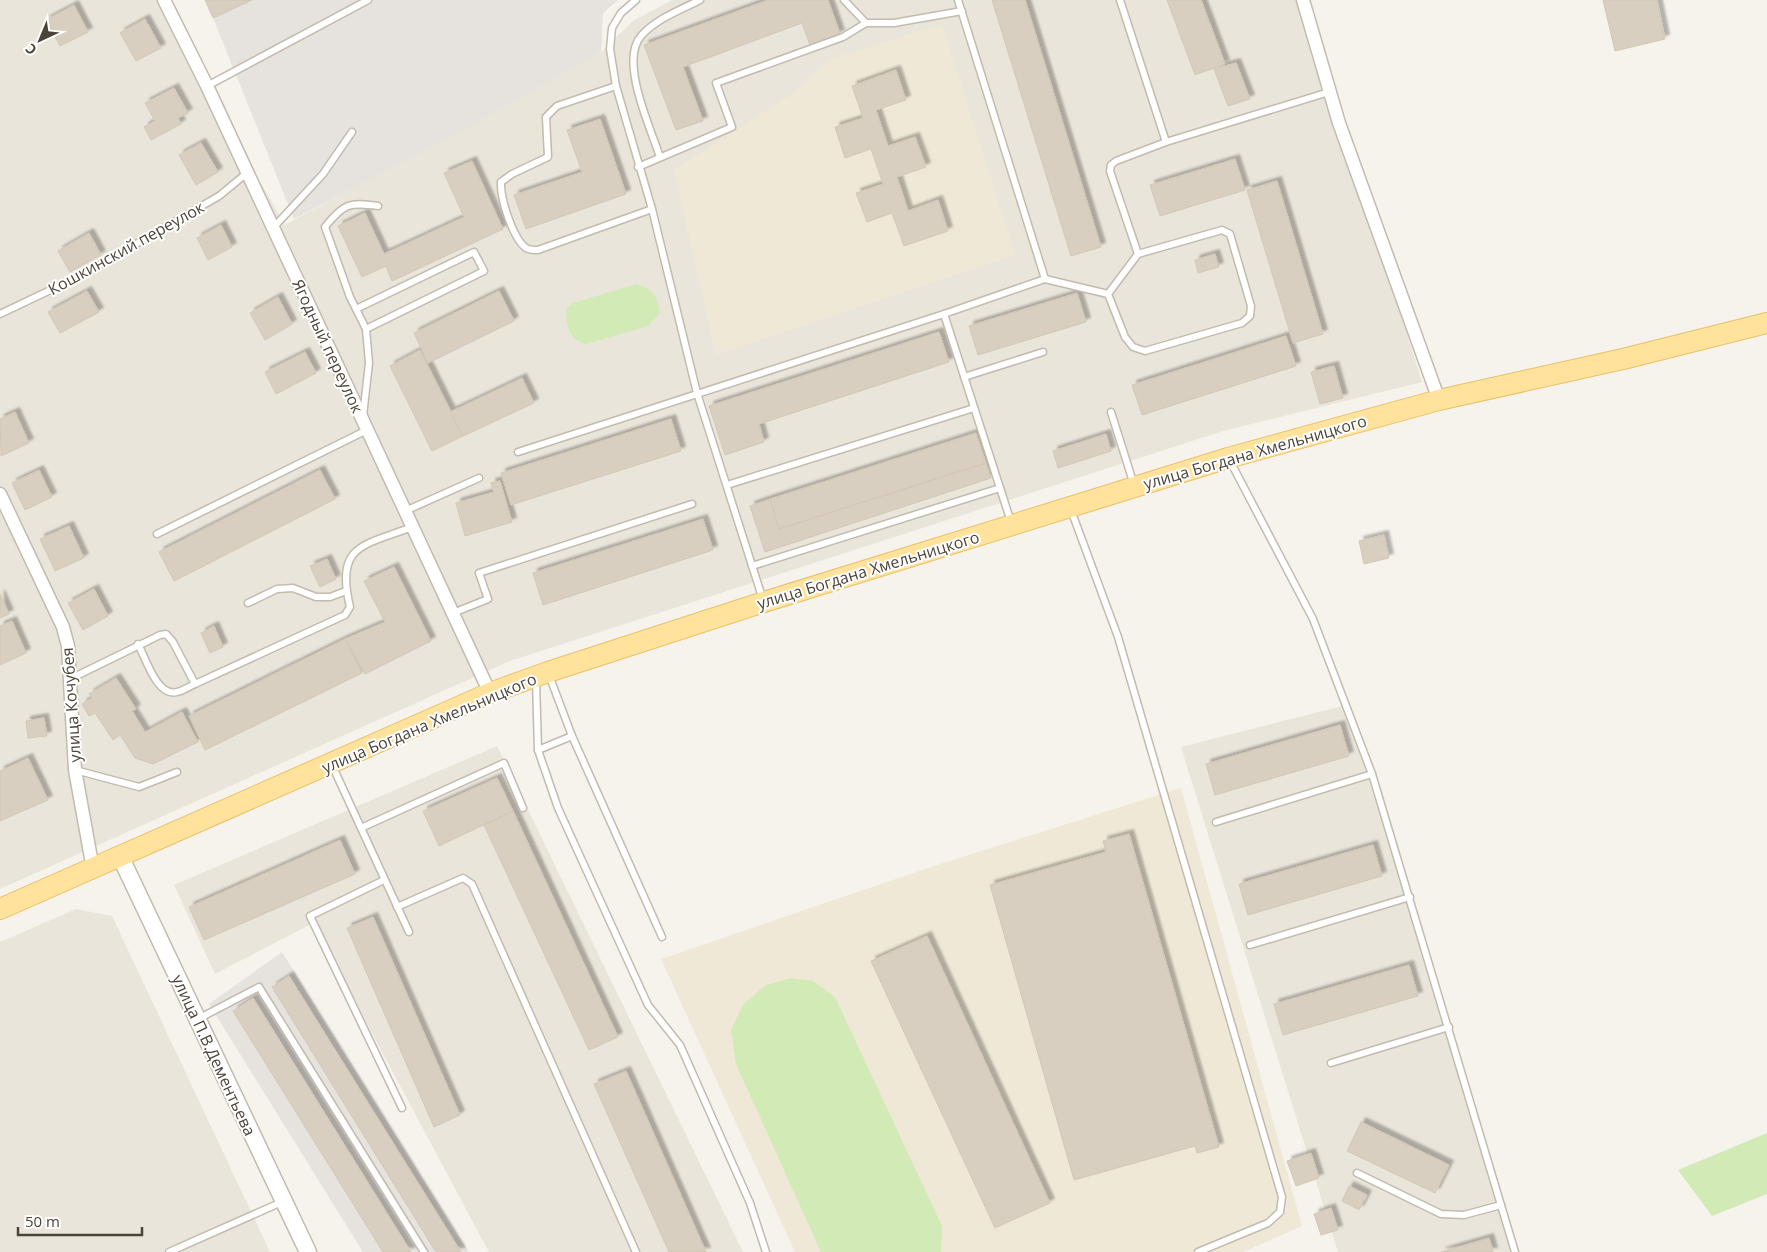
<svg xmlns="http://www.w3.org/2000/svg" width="1767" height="1252" font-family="'Open Sans',sans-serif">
<defs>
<filter id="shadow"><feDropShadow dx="4.5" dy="-4.5" stdDeviation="1" flood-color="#0004"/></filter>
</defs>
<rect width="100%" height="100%" fill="#f6f3ec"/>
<g fill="#eae5da">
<path d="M0 0H156L285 225 601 52 633 21 672 0H1301L1422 382 1223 431 510 661 0 889Z"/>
<path d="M1346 705 1514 1252H1338L1181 747Z"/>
<path d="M497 746 743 1252H489L313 923 215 974 174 885Z"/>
<path d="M76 909 112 916 270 1252H0V942Z"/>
</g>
<g fill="#e6e2dd">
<path d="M252 0H618L603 13 601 52 460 132 294 219 213 18Z"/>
<path d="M282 952 469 1252H363L209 1004Z"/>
</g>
<g fill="#efe8d6">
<path d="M942 24 1015 255 716 355 674 170 795 92 828 60Z"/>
<path d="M1181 788 1302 1226 1243 1252H795L661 959 934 866Z"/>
</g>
<g fill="#d2eab5">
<path d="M637 284C654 290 657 296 660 313L648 326 586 344C569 341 566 325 566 309L573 303Z"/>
<path d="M791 978 813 981 835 997 942 1226 941 1252H821L736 1064 731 1030 743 1005 766 985Z"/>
<path d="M1767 1133V1194L1712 1216 1678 1170Z"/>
</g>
<g fill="#d8cfc1" stroke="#d3c7b4" filter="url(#shadow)">
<path d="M205 0H252L213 18Z"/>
<path d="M768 0H828L840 34 810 45 802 23 683 67 703 121 676 130 644 45Z"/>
<path d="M992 0H1025L1101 247 1071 256Z"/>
<path d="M1167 0H1201L1225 64 1195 75Z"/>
<path d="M1603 0H1657L1665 39 1615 51Z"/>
<path d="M74 5 88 32 60 46 46 20Z"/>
<path d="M145 19 161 48 136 61 120 33Z"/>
<path d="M1236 63 1250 99 1228 106 1214 69Z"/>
<path d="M896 70 906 100 876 110 888 146 915 137 926 167 897 177 908 211 938 200 948 231 904 246 892 213 867 222 856 193 883 184 871 149 845 158 835 127 863 118 852 86Z"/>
<path d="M174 88 188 113 178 118 181 124 151 140 144 127 155 121 145 103Z"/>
<path d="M600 119 626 194 526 229 514 195 582 172 567 130Z"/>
<path d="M201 143 218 172 196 185 179 155Z"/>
<path d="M1235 159 1245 190 1160 216 1150 185Z"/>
<path d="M472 161 503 229 392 281 386 266 362 277 338 226 365 213 384 254 464 217 444 173Z"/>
<path d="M1277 181 1323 334 1293 343 1247 190Z"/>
<path d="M221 225 232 247 208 260 197 238Z"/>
<path d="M89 233 101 255 70 272 58 251Z"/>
<path d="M1215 254 1219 267 1198 273 1195 260Z"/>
<path d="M87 291 99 312 60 333 48 312Z"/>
<path d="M499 291 514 321 428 363 414 333Z"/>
<path d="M1077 293 1086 322 978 355 969 326Z"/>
<path d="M278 297 292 324 265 340 250 313Z"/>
<path d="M939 332 949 362 759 424 764 442 725 455 709 406Z"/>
<path d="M1286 336 1296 366 1142 415 1132 385Z"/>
<path d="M420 350 463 436 432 451 390 366Z"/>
<path d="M305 352 316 373 276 394 265 372Z"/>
<path d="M1334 366 1343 398 1320 404 1311 372Z"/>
<path d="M522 378 534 403 463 436 450 412Z"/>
<path d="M15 412 29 443 1 456 0 419Z"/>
<path d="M671 419 681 451 511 505 501 473Z"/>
<path d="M976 433 986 463 779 529 770 499Z"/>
<path d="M1106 434 1111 451 1058 468 1053 451Z"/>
<path d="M986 463 991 478 765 552 750 506 770 499 779 529Z"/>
<path d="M39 470 52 497 25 510 12 483Z"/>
<path d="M320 470 335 499 174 581 159 552Z"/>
<path d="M500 481 512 522 465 536 456 503 494 492 491 483Z"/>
<path d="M703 519 713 550 543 605 533 573Z"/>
<path d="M69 526 84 558 55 571 40 539Z"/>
<path d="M1384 535 1389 558 1364 564 1359 541Z"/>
<path d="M327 559 336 579 320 587 310 566Z"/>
<path d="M394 567 431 641 365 674 345 639 385 622 364 581Z"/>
<path d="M94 589 108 616 83 630 68 603Z"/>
<path d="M0 594 9 614 0 618Z"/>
<path d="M12 621 26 653 0 665V626Z"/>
<path d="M214 626 223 647 210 653 201 633Z"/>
<path d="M345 639 362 673 205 750 189 716Z"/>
<path d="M116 678 136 709 132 711 145 732 182 712 198 742 153 764 135 758 120 735 113 740 95 713 89 716 82 704 92 698 89 694Z"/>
<path d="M44 718 47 736 28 738 26 721Z"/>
<path d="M1340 725 1349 756 1215 795 1206 764Z"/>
<path d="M28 758 48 800 0 821V771Z"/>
<path d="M497 778 513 811 439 846 423 811Z"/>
<path d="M513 811 618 1037 589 1050 484 825Z"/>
<path d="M1129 834 1219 1147 1197 1153 1195 1146 1074 1180 990 885 1106 852 1103 841Z"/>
<path d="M340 840 355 874 204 940 189 907Z"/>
<path d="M1373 845 1382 876 1248 915 1239 884Z"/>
<path d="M373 917 460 1115 434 1127 347 928Z"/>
<path d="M927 936 1050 1203 995 1228 871 961Z"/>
<path d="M1409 965 1418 996 1283 1035 1274 1004Z"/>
<path d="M289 976 461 1252H436L272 987Z"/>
<path d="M253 998 411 1252H383L233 1011Z"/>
<path d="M626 1071 706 1252H669L594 1084Z"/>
<path d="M1361 1122 1449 1165 1435 1193 1347 1151Z"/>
<path d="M1311 1153 1319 1178 1296 1186 1287 1161Z"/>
<path d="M1349 1186 1367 1195 1359 1210 1342 1201Z"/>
<path d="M1331 1208 1338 1230 1321 1235 1314 1214Z"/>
<path d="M1489 1238 1493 1252H1441Z"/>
</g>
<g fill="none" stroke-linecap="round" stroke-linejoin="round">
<defs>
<g id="service">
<path d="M636 0 621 13 612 28 610 49 616 86 652 209 697 393 763 600"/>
<path d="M844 0 866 23"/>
<path d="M958 0 1045 279"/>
<path d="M1120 0 1166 142"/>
<path d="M207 86 368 0"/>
<path d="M616 86 557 106 546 117 548 157 512 174 501 182C500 198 513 239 526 248 529 250 534 250 538 250L652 209"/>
<path d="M660 157C651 129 619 61 641 36 656 19 680 10 700 0"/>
<path d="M638 167 732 127 716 83 843 37 866 23H894L962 11"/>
<path d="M273 228 323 174 352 132"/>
<path d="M1138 254 1110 171 1111 165 1116 161 1166 142 1329 92"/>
<path d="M356 309 474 252 484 271 366 329"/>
<path d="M0 314 84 274 219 196 247 173"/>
<path d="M944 314 1011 522"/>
<path d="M964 377 1043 352"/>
<path d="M1111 412 1134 485"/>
<path d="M363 416 369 363 366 329 350 297 325 227C344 203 350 202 378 206"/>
<path d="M518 452 944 314 1045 279 1108 294 1125 337 1133 347 1145 351 1242 323 1250 316 1251 306 1230 234 1222 230 1138 254 1108 294"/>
<path d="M1230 461 1313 619 1372 774 1515 1252"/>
<path d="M727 485 974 408"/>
<path d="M1071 510 1118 637 1282 1197 1280 1212 1268 1223 1198 1252"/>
<path d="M405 511 479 478"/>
<path d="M157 534 367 430"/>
<path d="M752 566 1000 488"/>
<path d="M248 603 277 589 293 588 316 597H330L346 591"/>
<path d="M453 613 488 599 479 573 692 504"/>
<path d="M138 644C146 659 157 697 177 692 183 691 190 686 195 684"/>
<path d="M549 675 572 736 662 937"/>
<path d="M70 679 160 635 166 634 173 642 195 684 345 615 350 607C335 544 363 546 412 527"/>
<path d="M536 680 538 750 558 808 648 1005 680 1045 750 1203 766 1252"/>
<path d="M538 750 572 736"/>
<path d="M332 765 409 932"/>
<path d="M75 770 139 787 177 772"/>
<path d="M1216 822 1372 774"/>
<path d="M361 828 504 763 523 808"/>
<path d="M384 880 310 916 402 1108"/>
<path d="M397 907 463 878 472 884 636 1252"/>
<path d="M1250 945 1410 897"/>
<path d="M198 1019 259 987 424 1252"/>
<path d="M1331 1063 1449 1027"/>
<path d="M1357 1173 1441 1214 1464 1215 1501 1205"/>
<path d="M169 1252 282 1202"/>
</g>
<g id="minor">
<path d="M164 0 207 86 490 693"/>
<path d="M1303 0 1339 123 1439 400"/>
<path d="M0 494 63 627 68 646 75 770 93 869"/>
</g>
<path id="tertiary" d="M121 858 308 1252"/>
<path id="primary" d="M0 909 490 693 548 672 764 602 1228 458 1439 400 1623 359 1767 323"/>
</defs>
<use href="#service" stroke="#c2bbae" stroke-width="9"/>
<use href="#minor" stroke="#c2bbae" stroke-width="15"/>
<use href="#tertiary" stroke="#c2bbae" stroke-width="19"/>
<use href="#primary" stroke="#e6c16a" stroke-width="22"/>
<use href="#service" stroke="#fff" stroke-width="6"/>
<use href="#minor" stroke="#fff" stroke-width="12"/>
<use href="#tertiary" stroke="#fff" stroke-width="16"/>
<use href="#primary" stroke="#ffe39c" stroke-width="20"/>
</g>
<g text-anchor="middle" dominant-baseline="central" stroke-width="4" stroke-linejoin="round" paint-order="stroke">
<g font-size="16" fill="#4b4439" stroke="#fff">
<text transform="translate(126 248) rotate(-29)">Кошкинский переулок</text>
<text transform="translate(328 346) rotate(65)">Ягодный переулок</text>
<text transform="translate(1255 452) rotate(-16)">улица Богдана Хмельницкого</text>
<text transform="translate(868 570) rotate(-17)">улица Богдана Хмельницкого</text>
<text transform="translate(71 705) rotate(-94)">улица Кочубея</text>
<text transform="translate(429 723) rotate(-23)">улица Богдана Хмельницкого</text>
<text transform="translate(214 1055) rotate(65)">улица П.В.Дементьева</text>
</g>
</g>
<g transform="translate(40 40) rotate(224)" stroke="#ffffff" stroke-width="4" paint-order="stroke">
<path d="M0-4L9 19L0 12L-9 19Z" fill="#4b4439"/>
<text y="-8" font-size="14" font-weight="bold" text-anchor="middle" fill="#4b4439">С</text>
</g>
<path d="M18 1227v8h124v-8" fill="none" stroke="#4b4439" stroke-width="2.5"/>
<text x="25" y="1227" font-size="15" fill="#4b4439" stroke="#ffffff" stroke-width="4" paint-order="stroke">50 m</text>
</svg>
